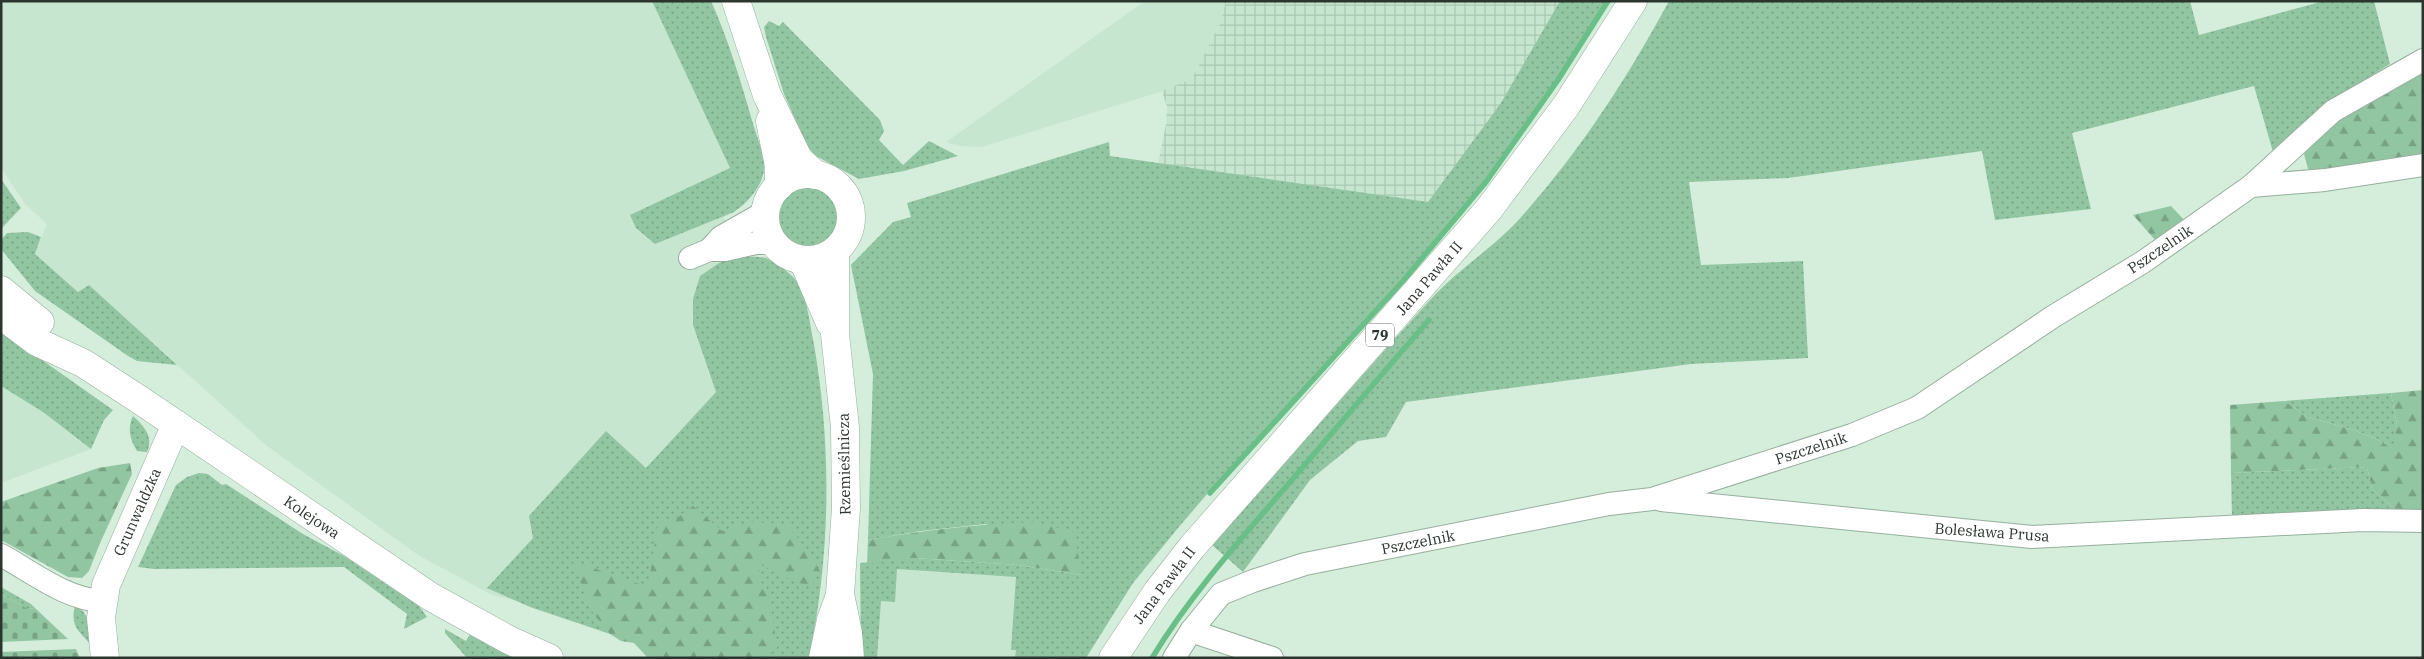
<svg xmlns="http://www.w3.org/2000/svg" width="2424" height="659" font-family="'IBM Plex Serif',serif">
<defs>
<pattern id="industrial-grid" width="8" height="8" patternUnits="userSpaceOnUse" patternTransform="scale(1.25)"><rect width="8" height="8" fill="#c6e6cf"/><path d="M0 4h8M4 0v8" fill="none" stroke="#aac6b2"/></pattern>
<pattern id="grass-dots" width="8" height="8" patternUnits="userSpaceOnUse" patternTransform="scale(1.25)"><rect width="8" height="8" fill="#92c6a2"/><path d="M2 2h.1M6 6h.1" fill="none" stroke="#77a284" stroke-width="1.8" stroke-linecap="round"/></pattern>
<pattern id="forest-firs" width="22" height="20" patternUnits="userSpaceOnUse" patternTransform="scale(1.25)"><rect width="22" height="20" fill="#92c6a2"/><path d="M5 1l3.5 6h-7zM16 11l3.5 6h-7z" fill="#77a284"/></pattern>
<pattern id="cemetery-stones" width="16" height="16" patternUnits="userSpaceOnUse" patternTransform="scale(1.25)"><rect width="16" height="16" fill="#92c6a2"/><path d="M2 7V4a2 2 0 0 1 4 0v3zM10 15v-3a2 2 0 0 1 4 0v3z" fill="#77a284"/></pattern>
</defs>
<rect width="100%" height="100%" fill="#d5eedc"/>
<g fill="#c6e6cf">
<path d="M1 1H711L740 79 761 150 764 169 753 194 744 205 724 217 739 257 693 325 716 392 646 468 517 601 492 595 418 555 267 446 89 285 78 292 35 254 47 224 26 205 1 168Z"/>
<path d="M1145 1H1223L1225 4 1221 22 1192 79 1176 87 982 147 959 146 946 142Z"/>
<path d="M1 386 43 412 91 449 1 483Z"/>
<path d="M867 564 1018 565 1035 658H868Z"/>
</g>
<path fill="url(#industrial-grid)" d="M1223 1H1560L1501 104 1428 203 1158 164 1166 124 1167 107 1162 91 1192 79 1221 22 1225 4Z"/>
<g fill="url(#grass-dots)">
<path d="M652 1H711C729 41 741 82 753 124 757 138 765 154 764 169 763 186 747 203 734 212L655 244 636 228 630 215 730 168Z"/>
<path d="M1560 1H1608L1558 80 1486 182 1403 279 1226 472 1178 528 1133 583 1086 658H1015L1016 650H1011L1016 577 897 569 895 602 881 601 877 658H861L860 563 914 558 1018 565 1082 575 986 524 921 531 868 540 873 374 851 265 893 222 911 217 907 203 1109 142 1110 156 1428 202 1501 103Z"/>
<path d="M1669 1H2190L2199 35 2324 1H2374L2390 64 2328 103 2273 152 2254 86 2072 133 2091 209 1995 220 1982 151 1788 178 1689 182 1701 265 1803 261 1808 358 1691 364 1406 402 1386 437 1358 441 1310 480 1243 572 1212 545C1285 464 1356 381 1430 300 1458 269 1495 247 1522 216 1580 151 1628 77 1669 1Z"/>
<path d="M769 21 779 26 783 22 880 120 884 131 879 140 903 165 929 141 958 156 904 171 859 179 816 156 807 146 784 94 766 37 764 27Z"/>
<path d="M1 179 21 208 1 229Z"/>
<circle cx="810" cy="218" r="31"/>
<path d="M28 232 41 237 35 254 78 292 89 285 177 365 137 361 128 356 35 291 1 249V240L7 233Z"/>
<path d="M739 257C747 257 758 256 766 258 773 261 789 272 794 278 807 294 809 319 813 339 832 443 831 554 809 657L651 658 636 642 607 629 610 634 530 607 487 588 533 538 529 516 606 431 646 468 716 392 693 325V299L700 276 719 263Z"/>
<path d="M1 331 113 410 104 420 91 449 43 412 1 386Z"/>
<path d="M2391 393 2397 425 2394 450 2377 439 2351 429 2308 417 2284 401Z"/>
<path d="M133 416C144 426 154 437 147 452L137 451C130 440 127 428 133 416Z"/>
<path d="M2367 467 2372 489 2396 510 2232 517 2231 473Z"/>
<path d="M199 473 208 474 222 485 226 484 303 534 344 556 419 606 427 617 404 629 407 614 344 567 154 569 138 567 176 485 187 477Z"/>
<path d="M1 587 31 604 35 608 28 609 1 594Z"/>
<path d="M75 605C91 614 90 629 91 645 78 630 70 626 75 605Z"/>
<path d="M445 629 466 641 472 631 523 658H467L445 633Z"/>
</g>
<g fill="url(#forest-firs)">
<path d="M2423 70V157L2324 173 2308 169 2304 154 2343 115Z"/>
<path d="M2171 206 2187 223 2156 241 2133 215Z"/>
<path d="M2423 390V513L2396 510 2372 489 2367 467 2231 473 2230 405 2284 401 2308 417 2351 429 2377 439 2393 449 2397 425 2391 393Z"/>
<path d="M130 463 132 474 100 543 89 571 82 578 68 577 1 540V502L98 468Z"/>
<path d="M693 506 722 531 749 522 787 524 810 554 820 571 812 585C793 585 776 570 758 564L761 581 770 601 777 648 764 658H648L634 643 621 641 610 634 590 609 573 561 648 587 659 518 672 522Z"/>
<path d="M1036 522 1074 532 1082 575 1018 565 914 558 867 564 868 540C924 530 979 524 1036 522Z"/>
</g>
<g fill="url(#cemetery-stones)">
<path d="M1 594 28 609 35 608 68 639 1 642Z"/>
<path d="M76 649 80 658H1V652Z"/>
</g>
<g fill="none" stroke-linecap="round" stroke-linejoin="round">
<g stroke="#6abf88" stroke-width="5.5">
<path d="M1210 493 1403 281 1486 182 1558 80 1608 1"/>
<path d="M1152 658C1194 589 1250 529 1303 467 1345 418 1386 369 1429 320"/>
</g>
<defs>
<g id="street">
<path d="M2251 186 2325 180 2423 165"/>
<path d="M709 250 721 237 765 212"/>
<path d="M690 258 709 250H725L756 243H774"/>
<path d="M1661 500 2032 537 2363 520 2423 521"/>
<path d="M1 555C32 572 67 600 103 601"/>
<path d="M1191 631 1272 658"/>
<path d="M1174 658 1191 631 1221 594 1253 581 1305 564 1609 504 1652 499 1852 435 1917 408 2054 316 2143 262 2251 186 2333 111 2423 60"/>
</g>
<g id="secondary">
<path d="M736 1 767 95 799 160 816 175"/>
<path d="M770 121 779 166V186"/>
<circle cx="808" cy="217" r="43"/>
<path d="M835 252V334L845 428 846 508 840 594 848 633 850 658"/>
<path d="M803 260 830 323"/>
<path d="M1 290 40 322"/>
<path d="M1 315 37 342 83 363 140 400 431 597 509 640 549 658"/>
<path d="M105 658 101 618 106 585 176 424"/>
<path d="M823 658 831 620 839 598"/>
</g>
<path id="primary" d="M1113 658 1157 592 1192 547 1489 209 1566 106 1633 1"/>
</defs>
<use href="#street" stroke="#96af9d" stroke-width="24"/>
<use href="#secondary" stroke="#96af9d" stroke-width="29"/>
<use href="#primary" stroke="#96af9d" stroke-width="29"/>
<use href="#street" stroke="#fff" stroke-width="22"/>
<use href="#secondary" stroke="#fff" stroke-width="28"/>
<use href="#primary" stroke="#fff" stroke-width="28"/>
</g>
<g text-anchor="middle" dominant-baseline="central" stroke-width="5" stroke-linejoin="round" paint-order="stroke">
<rect fill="#fff" stroke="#6b726d" stroke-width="1" x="1366" y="323.5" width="28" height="23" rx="4"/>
<g font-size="14" font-weight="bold" fill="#2b352e">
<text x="1380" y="335">79</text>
</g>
<g font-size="15" fill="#2b352e" stroke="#fff">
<text transform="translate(2160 249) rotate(-34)">Pszczelnik</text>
<text transform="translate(1429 278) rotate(-49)">Jana Pawła II</text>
<text transform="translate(1811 448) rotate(-18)">Pszczelnik</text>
<text transform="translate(844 464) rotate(-91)">Rzemieślnicza</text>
<text transform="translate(137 512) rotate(-66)">Grunwaldzka</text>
<text transform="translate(312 517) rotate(34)">Kolejowa</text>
<text transform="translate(1992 532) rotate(4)">Bolesława Prusa</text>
<text transform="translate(1418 542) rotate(-11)">Pszczelnik</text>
<text transform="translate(1164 585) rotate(-53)">Jana Pawła II</text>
</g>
</g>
<rect width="2424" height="659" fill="none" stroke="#2b352e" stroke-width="5"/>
</svg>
